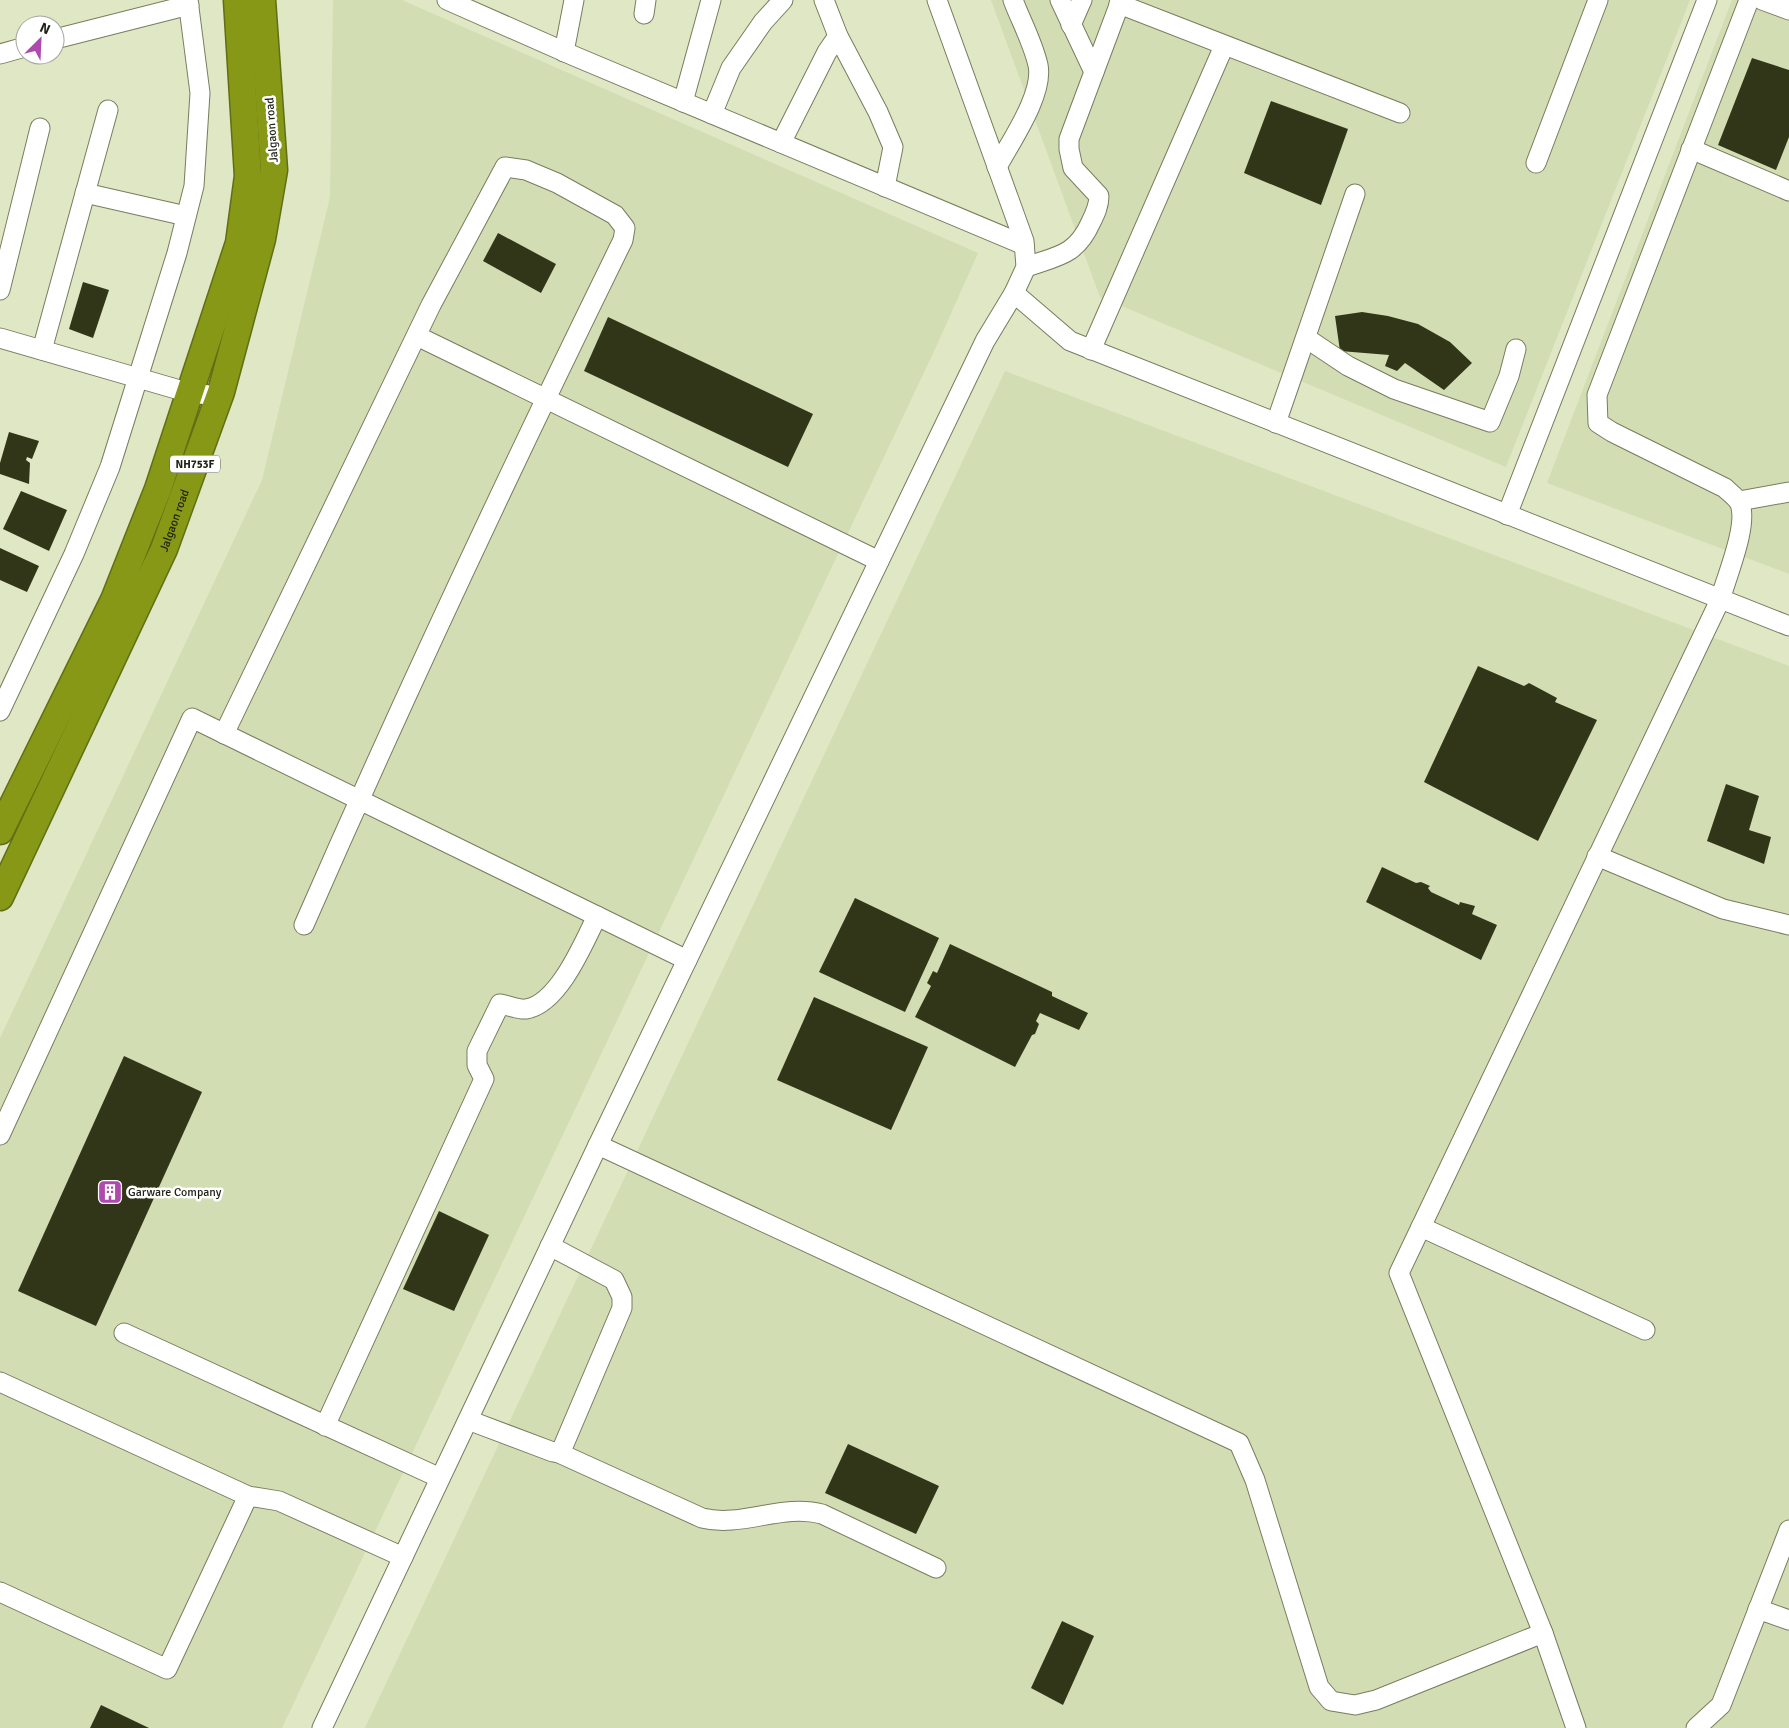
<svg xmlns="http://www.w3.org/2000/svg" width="1789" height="1728" font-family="Signika,sans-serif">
<rect width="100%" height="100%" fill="#dfe7c4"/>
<g fill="#d3ddb4">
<path d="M333 0H402L978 253 937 345 282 1728H0V1038L262 480 330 197Z"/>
<path d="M991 0H1690L1506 467 1100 297Z"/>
<path d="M1732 0H1789V574L1547 483Z"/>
<path d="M1005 371 1789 666V1728H365Z"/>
</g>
<g fill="#313619">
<path d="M1752 58 1789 70V137L1776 170 1718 145Z"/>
<path d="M1271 101 1348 129 1321 205 1244 173Z"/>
<path d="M498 233 556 264 541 293 483 261Z"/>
<path d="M83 282 109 290 93 338 69 329Z"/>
<path d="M1362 312 1388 316 1418 324 1450 342 1472 363 1444 390 1405 363 1397 371 1385 366 1389 355 1340 351 1335 316Z"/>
<path d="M608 317 813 414 788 467 584 371Z"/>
<path d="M9 432 39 441 32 459 27 457 26 460 30 463 29 484 0 474V463Z"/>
<path d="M21 491 67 510 49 551 3 529Z"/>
<path d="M0 548 39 566 27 592 0 580Z"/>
<path d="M1478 666 1524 686 1529 683 1557 698 1555 702 1597 720 1538 841 1424 782Z"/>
<path d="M1726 784 1759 796 1749 830 1771 837 1764 864 1707 841Z"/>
<path d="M1382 867 1416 883 1421 882 1430 886 1428 888 1431 892 1459 905 1460 902 1475 906 1472 914 1497 925 1481 960 1366 902Z"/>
<path d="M855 898 939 938 905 1012 819 972Z"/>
<path d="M950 944 1052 992V996L1088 1013 1079 1030 1040 1013 1036 1021 1039 1024 1035 1034 1032 1035 1015 1067 915 1017 931 986 927 983 933 971 937 973Z"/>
<path d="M814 997 928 1047 891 1130 777 1080Z"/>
<path d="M124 1056 202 1092 96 1326 18 1291Z"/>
<path d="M439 1211 489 1235 454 1311 403 1289Z"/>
<path d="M848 1444 939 1486 916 1534 825 1493Z"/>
<path d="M1062 1621 1094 1636 1063 1705 1031 1688Z"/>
<path d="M101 1705 149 1728H90Z"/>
</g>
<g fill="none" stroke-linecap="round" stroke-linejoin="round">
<defs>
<g id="minor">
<path d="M447 0 574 56 1024 245"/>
<path d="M824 0 838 36 878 112 893 147 885 187"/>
<path d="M1762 0 1789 10"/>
<path d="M1119 4 1400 113"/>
<path d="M644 14 646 0"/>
<path d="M1071 25 1082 0"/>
<path d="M55 39 189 5"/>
<path d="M564 52 574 0"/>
<path d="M0 54 25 47"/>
<path d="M1094 72 1121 0"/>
<path d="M683 102 711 0"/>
<path d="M712 114 731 68 763 22 783 0"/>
<path d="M781 143 827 52 838 36"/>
<path d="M1691 149 1789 191"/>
<path d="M1536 163 1598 0"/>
<path d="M997 167C1011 141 1044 94 1038 65 1033 43 1021 21 1013 0"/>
<path d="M85 193 186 216"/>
<path d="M1026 267C1057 256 1076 256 1091 222 1095 214 1099 206 1099 196L1073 168 1069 149V139L1094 72 1060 0"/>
<path d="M0 290 40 128"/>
<path d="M1014 293 1070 341 1789 626"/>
<path d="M417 336 879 561"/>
<path d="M0 338 190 393 219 396"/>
<path d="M1306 338 1348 366 1394 389 1490 422 1509 376 1516 349"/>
<path d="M42 350 108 110"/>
<path d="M1091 350 1224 46"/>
<path d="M1276 423 1355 194"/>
<path d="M1739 501 1789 492"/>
<path d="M1507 515 1707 0"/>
<path d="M0 711 74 554 110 467 177 253 194 186 200 93 188 0"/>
<path d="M224 734 431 305 505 167 526 170 557 183 615 215 625 228 623 240C512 466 405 694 304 925"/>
<path d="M1597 856 1723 909 1789 925"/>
<path d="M0 1135 192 718 687 960"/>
<path d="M598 1145 1239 1443 1255 1480 1319 1687 1331 1701 1355 1705 1376 1700 1543 1633"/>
<path d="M1421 1227 1645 1330"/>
<path d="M124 1333 440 1478"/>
<path d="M0 1382 248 1496 279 1501 403 1557"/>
<path d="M468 1420 553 1452 559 1453 562 1449 622 1308V1297L614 1280 550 1246"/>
<path d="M325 1426 484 1079 477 1065V1051L500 1004C507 1005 519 1010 526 1009 559 1004 584 942 597 916"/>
<path d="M559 1453 702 1518C742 1528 782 1503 822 1514L936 1568"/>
<path d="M0 1592 167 1669 248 1496"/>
<path d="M1758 1609 1789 1620"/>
<path d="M322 1728 598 1145 985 341 1014 293 1026 267 1024 241 937 0"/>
<path d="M1576 1728 1543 1633 1399 1273 1720 600C1726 578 1750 522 1739 502 1736 497 1729 492 1725 488L1612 432 1598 423 1597 395 1749 0"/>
<path d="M1696 1728 1721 1705 1789 1530"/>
</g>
<g id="highway">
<path d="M0 831 114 600 158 489 239 243 248 176 237 0"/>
<path id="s1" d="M0 897 164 549 221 392 262 239 274 170 262 0"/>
</g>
</defs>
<use href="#minor" stroke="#777d5e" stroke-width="21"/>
<use href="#highway" stroke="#626e15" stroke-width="29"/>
<use href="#minor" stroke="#fff" stroke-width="19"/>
<use href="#highway" stroke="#869815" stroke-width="26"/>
</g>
<defs>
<symbol id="building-square" viewBox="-11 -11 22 22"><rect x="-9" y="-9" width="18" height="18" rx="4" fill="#ae49ae" stroke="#fff"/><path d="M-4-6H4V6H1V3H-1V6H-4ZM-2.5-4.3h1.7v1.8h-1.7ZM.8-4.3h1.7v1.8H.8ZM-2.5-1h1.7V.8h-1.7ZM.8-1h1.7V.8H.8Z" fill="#fff"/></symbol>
</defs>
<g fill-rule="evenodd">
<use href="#building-square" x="96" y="1178" width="28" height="28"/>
</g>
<g text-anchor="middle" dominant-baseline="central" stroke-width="5" stroke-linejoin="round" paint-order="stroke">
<rect fill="#fff" stroke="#62645a" stroke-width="1" x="170" y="455.5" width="50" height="17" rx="4"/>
<g font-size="11" font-weight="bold" fill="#1e2114">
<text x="195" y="464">NH753F</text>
</g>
<g font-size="12" fill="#1e2114" stroke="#fff">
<text transform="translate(272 130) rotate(-94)">Jalgaon road</text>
<text stroke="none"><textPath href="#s1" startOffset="415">Jalgaon road</textPath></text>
</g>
<g font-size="12" fill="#1e2114" stroke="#fff" text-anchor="start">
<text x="128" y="1192">Garware Company</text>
</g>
</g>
<g transform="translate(40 40) rotate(24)"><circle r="24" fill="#ffffff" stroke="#a5a6a1"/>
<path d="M0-4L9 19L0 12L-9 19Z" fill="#ae49ae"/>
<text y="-8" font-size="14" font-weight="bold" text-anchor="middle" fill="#1e2114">N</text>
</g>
</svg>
